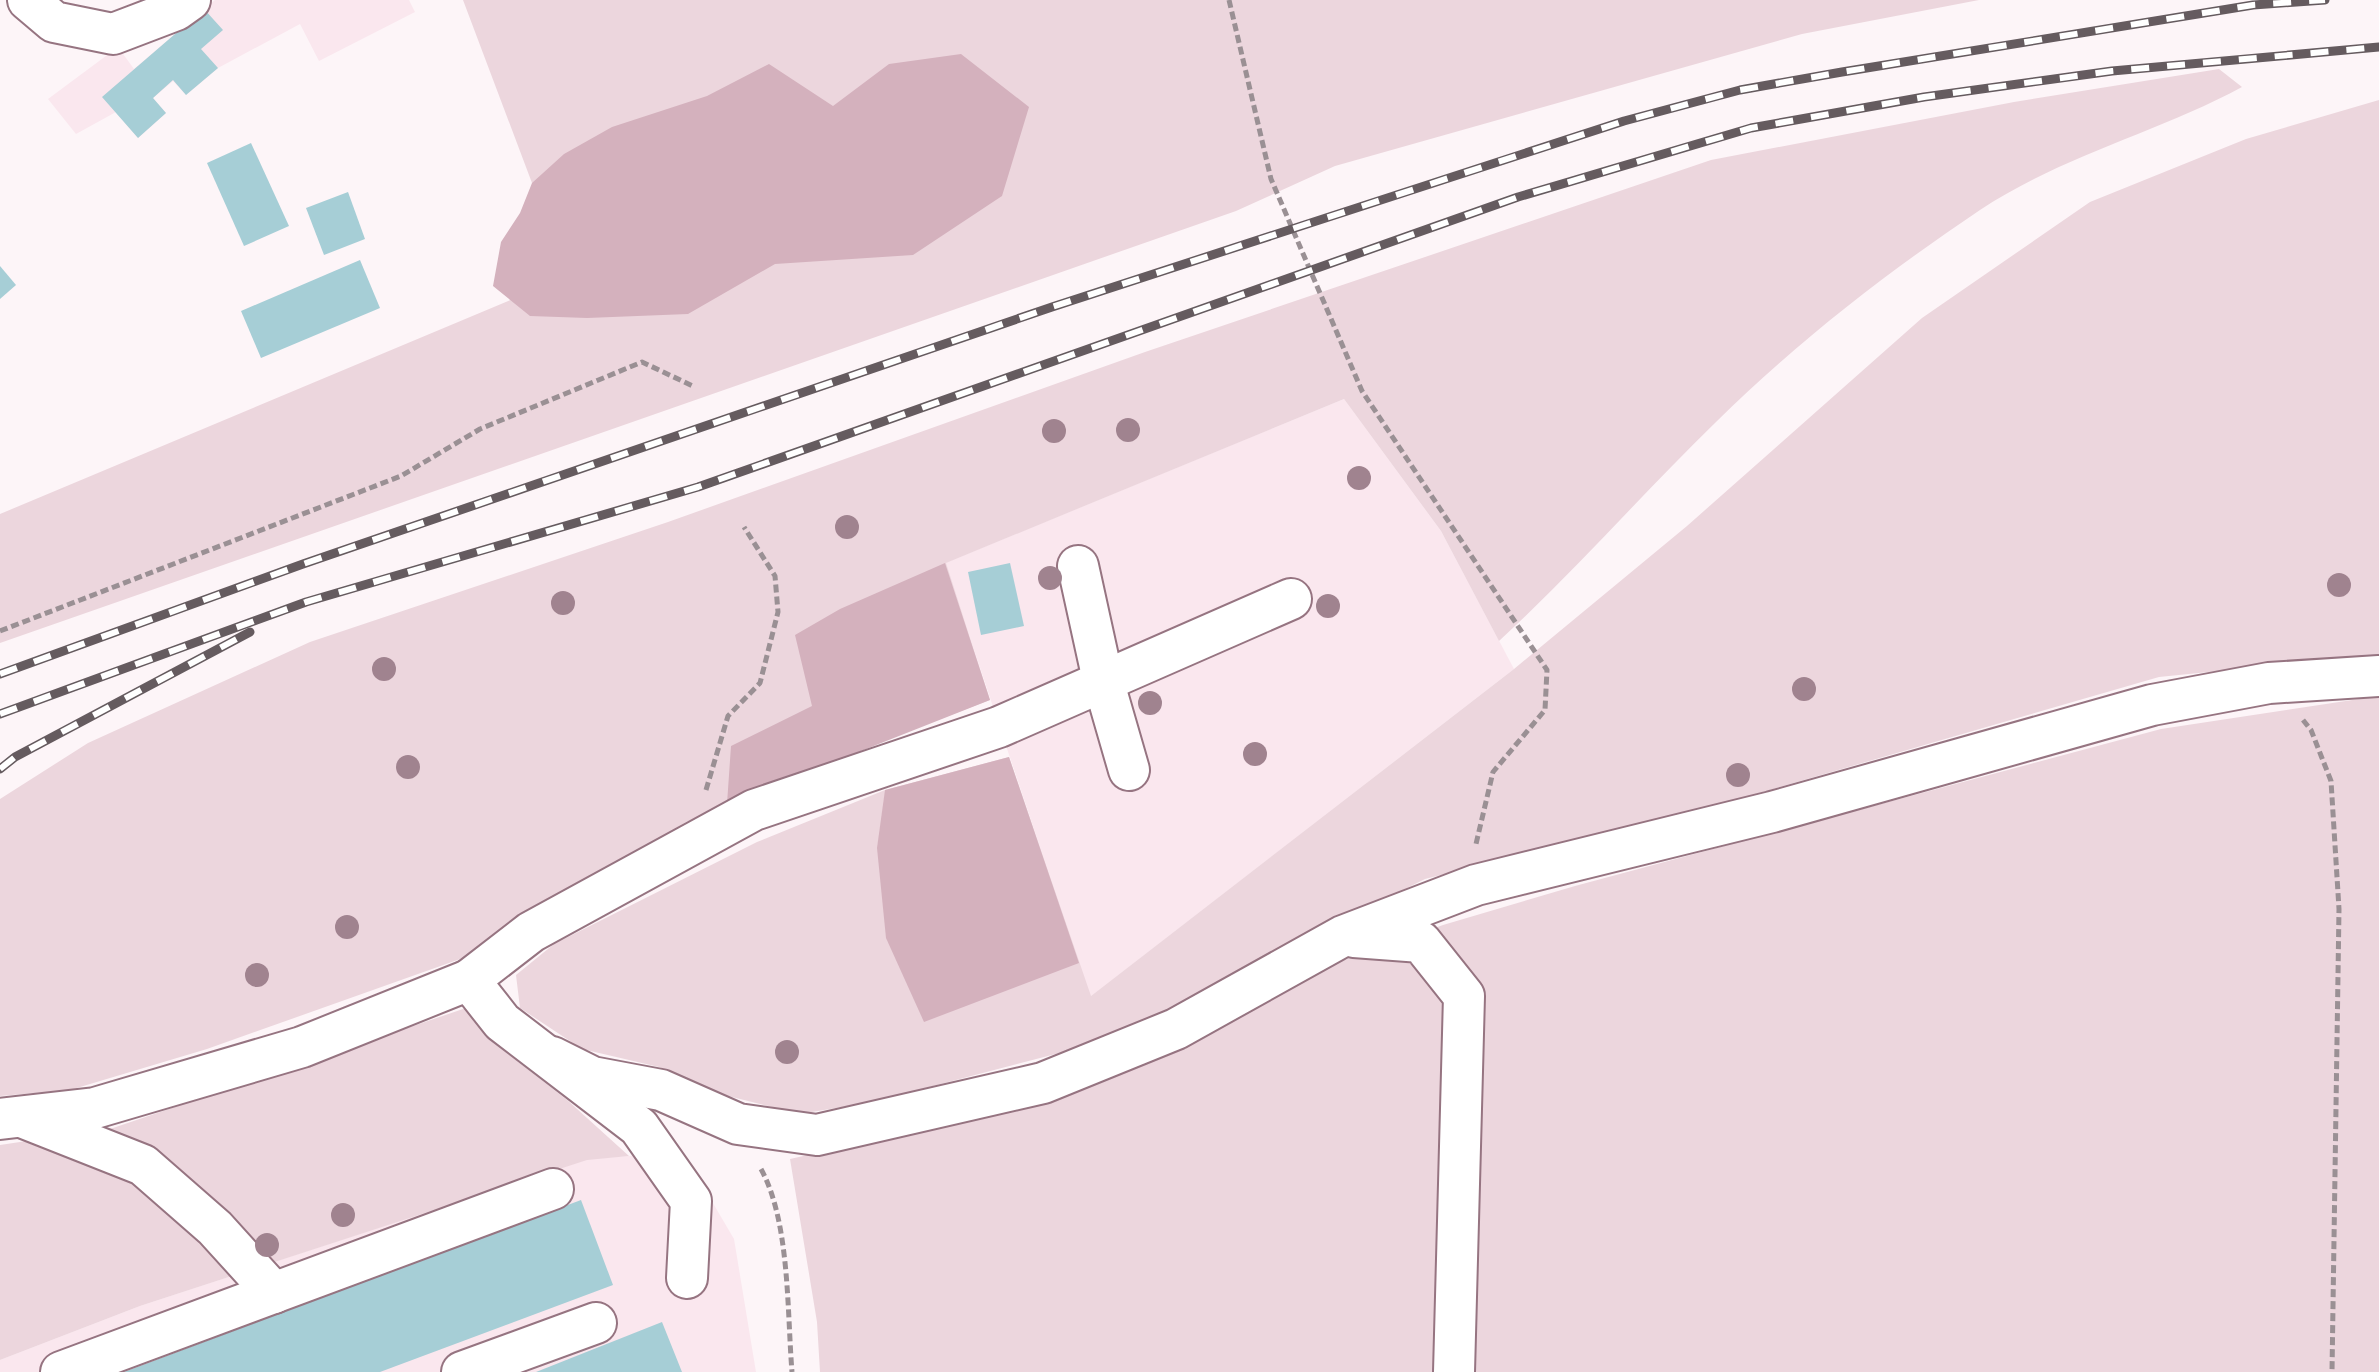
<svg xmlns="http://www.w3.org/2000/svg" width="2379" height="1372" font-family="Arial,sans-serif">
<rect width="100%" height="100%" fill="#fdf5f8"/>
<g fill="#fae7ee">
<path d="M215 0H409L415 12 319 61 300 24 218 68 186 95 173 81 153 98 166 113 138 138 116 112 76 134 48 99 118 47 134 69Z"/>
<path d="M1344 399 1441 531 1514 669 1090 997 945 563Z"/>
<path d="M683 1152 734 1239 756 1372H0V1360L140 1306 588 1159Z"/>
</g>
<g fill="#ecd6dd">
<path d="M463 0H1979L1802 34 1335 166 1236 211 0 643V514L563 278 532 183Z"/>
<path d="M2219 69 2242 87C2157 133 2061 156 1980 210 1886 273 1796 343 1716 422 1642 494 1575 571 1499 641L1441 531 1344 399 946 563 990 700 793 775 686 822 463 958 207 1049 70 1090 0 1096V799L88 743 310 642 668 522 1145 352 1711 160 2014 102Z"/>
<path d="M2379 100V655L2159 677 1721 804 1425 879 1267 958 1172 1014 1071 1050 872 1102 800 1114 728 1096 659 1067 582 1049 520 1008 516 975 554 944 757 842 885 790 1009 757 1091 996 1514 669 1687 526 1922 318 2090 202 2246 139Z"/>
<path d="M2379 696V1372H820L817 1322 790 1159 1057 1099 1185 1048 1325 967 1443 925 1575 886 2161 729Z"/>
<path d="M466 1008 489 1039 566 1099 629 1156 587 1160 140 1306 0 1360V1145L113 1128Z"/>
</g>
<g fill="#d4b1bd">
<path d="M961 54 1029 107 1002 196 913 255 775 264 688 314 587 318 530 316 493 286 501 242 520 213 532 183 564 154 612 127 707 96 769 64 833 106 889 64Z"/>
<path d="M945 563 990 700 727 804 731 746 812 706 795 635 840 609Z"/>
<path d="M1009 757 1079 963 924 1022 886 938 877 848 885 790Z"/>
</g>
<g fill="#a6ced6">
<path d="M204 9 223 30 201 49 218 68 186 95 173 80 153 98 166 113 138 138 102 97Z"/>
<path d="M251 143 289 226 244 246 207 163Z"/>
<path d="M348 192 365 239 324 255 306 208Z"/>
<path d="M360 260 380 308 261 358 241 311Z"/>
<path d="M0 266 16 285 0 299Z"/>
<path d="M1010 563 1024 626 981 635 968 572Z"/>
<path d="M581 1200 613 1285 380 1372H124Z"/>
<path d="M662 1322 682 1372H536Z"/>
</g>
<g fill="none" stroke-linecap="round" stroke-linejoin="round">
<defs>
<g id="minor">
<path d="M28 0 54 22 113 34 176 10 190 0"/>
<path d="M1078 566 1103 680 1129 770"/>
<path d="M1354 937 1421 942 1464 996 1454 1372"/>
<path d="M469 980 531 932 754 810 999 727 1291 599"/>
<path d="M552 1057 592 1077 661 1090 738 1124 817 1135 1043 1083 1176 1029 1343 936 1476 885 1772 812 2152 705 2269 683 2379 676"/>
<path d="M24 1118 143 1165 215 1228 274 1293"/>
<path d="M0 1119 95 1108 302 1047 469 980 502 1022 639 1127 691 1201 687 1278"/>
<path d="M61 1372 553 1189"/>
<path d="M462 1372 596 1323"/>
</g>
</defs>
<use href="#minor" stroke="#967481" stroke-width="44"/>
<g stroke="#9a9094" stroke-width="5" stroke-dasharray="8 4" stroke-linecap="butt">
<path d="M1229 0 1271 179 1362 391 1547 670 1545 710 1493 772 1476 844"/>
<path d="M0 631 401 476 480 429 642 362 695 387"/>
<path d="M2303 720 2311 730 2331 781 2339 909 2332 1372"/>
<path d="M706 790 728 716 760 683 778 612 775 576 744 527"/>
<path d="M761 1169C790 1222 787 1311 792 1372"/>
</g>
<use href="#minor" stroke="#fff" stroke-width="40"/>
<defs>
<g id="rail">
<path d="M0 674 303 564 1052 307 1624 121 1740 90 1842 72 2253 5 2325 0"/>
<path d="M0 714 306 602 698 487 1518 197 1751 128 1924 97 2112 71 2379 47"/>
<path d="M0 769 15 757 250 632"/>
</g>
</defs>
<use href="#rail" stroke="#655b5f" stroke-width="9"/>
<use href="#rail" stroke="#fff" stroke-width="6" stroke-dasharray="18" stroke-linecap="butt"/>
</g>
<g fill="#a0838f">
<circle cx="1128" cy="430" r="12"/>
<circle cx="1054" cy="431" r="12"/>
<circle cx="1359" cy="478" r="12"/>
<circle cx="847" cy="527" r="12"/>
<circle cx="1050" cy="578" r="12"/>
<circle cx="2339" cy="585" r="12"/>
<circle cx="563" cy="603" r="12"/>
<circle cx="1328" cy="606" r="12"/>
<circle cx="384" cy="669" r="12"/>
<circle cx="1804" cy="689" r="12"/>
<circle cx="1150" cy="703" r="12"/>
<circle cx="1255" cy="754" r="12"/>
<circle cx="408" cy="767" r="12"/>
<circle cx="1738" cy="775" r="12"/>
<circle cx="347" cy="927" r="12"/>
<circle cx="257" cy="975" r="12"/>
<circle cx="787" cy="1052" r="12"/>
<circle cx="343" cy="1215" r="12"/>
<circle cx="267" cy="1245" r="12"/>
</g>
</svg>
